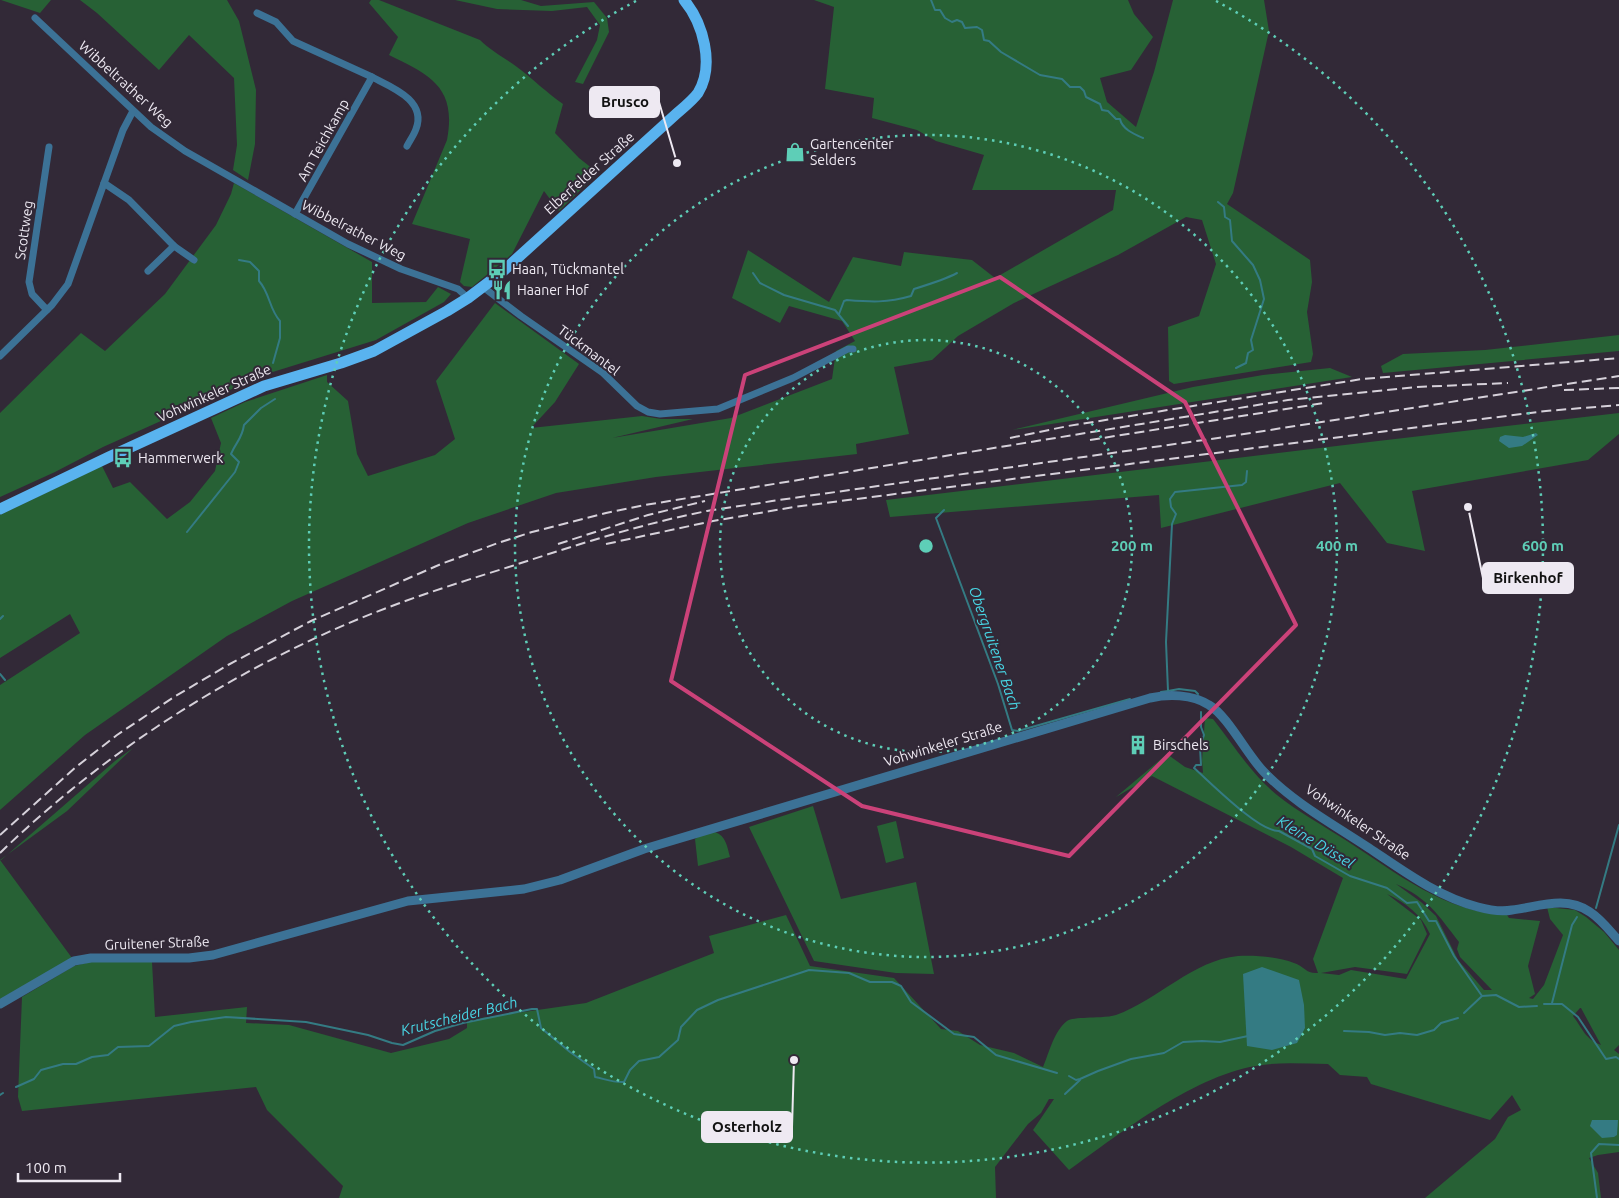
<svg xmlns="http://www.w3.org/2000/svg" width="1619" height="1198" font-family="Ubuntu,sans-serif">
<rect width="100%" height="100%" fill="#322937"/>
<g fill="#276135" fill-rule="evenodd">
<path d="M1 0H51L40 13Z"/>
<path d="M80 0H227L239 21 256 90 255 144 248 180 233 170 237 145 234 78 189 35 159 70 97 13Z"/>
<path d="M371 0H379L480 40C491 51 505 58 517 67 533 79 547 93 563 104L555 133 579 158 598 173 559 211 544 191 512 254 472 287 464 286 460 282 470 239 412 224 447 140C457 87 430 75 389 55L398 37 369 3Z"/>
<path d="M455 0H521L541 6 594 2 607 18 609 32 583 84 575 82 597 40 600 25 587 7 552 11 497 9Z"/>
<path d="M814 0H1128L1134 14 1153 37 1131 70 1100 78 1107 102 1136 127 1154 72 1173 0H1264L1269 31 1233 193 1227 204 1310 260 1312 282 1307 312 1313 354 1311 362 1174 384 1169 381 1168 327 1199 316 1216 264 1202 220 1186 217 1118 255 1014 303 958 336 932 360 894 367 909 434 856 444 857 454 656 477 556 493 468 523 292 601 227 636 85 735 0 810V685L80 633 70 614 0 658V515L102 466 113 488 130 482 167 519 190 502 215 471 221 443 211 418 245 402 327 375V382L348 401 357 454 368 476 435 455 455 439 436 381 495 303 579 364 555 402 531 428 642 416 661 419H693L612 438 731 418 832 379 836 351 855 341 842 321 789 306 780 323 732 298 748 250 829 302 853 257 901 266 904 252 972 260 995 278 1113 210 1116 190H972L984 155 936 141 917 130 872 118 874 98 825 89 834 7Z"/>
<path d="M234 183 372 262V303L426 302 438 287 451 294 444 302 376 340 263 375 103 447 55 472 0 497V413L81 333 105 351 165 294 216 225 231 194Z"/>
<path d="M1619 335V351L1383 373 1381 366 1403 354 1485 350Z"/>
<path d="M1330 368 1352 377 1012 430 1193 387 1263 375Z"/>
<path d="M1619 413V434L1588 460 1412 491 1425 551 1387 543 1340 483 1161 528 1159 495 890 517 886 500 1378 441Z"/>
<path d="M1205 718 1213 719C1233 744 1251 774 1277 795 1298 812 1324 826 1347 841 1398 874 1444 912 1507 915L1509 918 1540 921 1528 966 1535 994 1529 998 1533 999 1544 985 1563 935 1550 919 1547 907 1575 910 1586 917 1604 932 1619 950V1045L1614 1050 1619 1054V1152L1598 1155 1589 1158 1598 1173 1601 1198H1425L1495 1139 1508 1117 1521 1110 1512 1095 1490 1120 1371 1084 1367 1077 1340 1075 1328 1064C1306 1064 1284 1062 1262 1065 1197 1073 1122 1132 1069 1170L1033 1130 1054 1099H1049L1041 1113 1028 1124 995 1167 996 1198H339L343 1186 267 1110 256 1087 22 1111 18 1097 22 997 74 966 90 962H152L155 1017 247 1007 246 1023 289 1025 391 1053 449 1039 467 1028V1020L586 1003 714 953 709 936 786 915 810 966 894 978 941 1029 958 1031 980 1045 1014 1053 1043 1067C1049 1053 1054 1031 1067 1021 1074 1016 1104 1019 1116 1015 1158 1000 1193 960 1238 956 1256 955 1278 957 1294 963 1304 966 1306 974 1318 973L1313 959 1343 878 1291 847 1152 776 1116 797 1167 754 1185 767 1203 773 1202 760ZM1396 884C1429 899 1438 915 1459 942L1457 949 1460 957 1492 990H1484L1458 960 1436 916 1421 902ZM1387 894C1406 903 1421 914 1430 934L1406 979 1351 970 1339 975 1321 973 1355 967 1407 974 1427 934 1421 920ZM1580 1008H1581L1601 1045C1585 1039 1583 1029 1573 1016Z"/>
<path d="M133 748 67 811 0 860 72 958 0 1000V861L115 761Z"/>
<path d="M813 806 841 899 916 882 934 974 896 973 814 961 749 827Z"/>
<path d="M896 821 904 858 886 863 877 826Z"/>
<path d="M715 832C726 836 727 846 730 857L698 866 695 839 701 835Z"/>
</g>
<g fill="#347b83">
<path d="M1536 433 1538 435 1522 446 1509 448 1499 441 1500 437 1505 435 1523 437Z"/>
<path d="M1262 967 1299 980 1304 1005 1305 1028 1297 1043 1272 1050 1247 1046 1243 974Z"/>
<path d="M1592 1120H1618L1617 1135 1614 1137 1602 1138 1590 1126Z"/>
</g>
<g fill="none" stroke-linecap="round" stroke-linejoin="round">
<g stroke="#347b83" stroke-width="2">
<path d="M931 0 935 10H940L945 18 952 22 957 20 962 22 965 28 977 27 982 30 984 40 989 41 1001 52 1040 75 1062 79 1070 87H1080L1084 91 1086 97 1100 104 1102 110 1108 111 1116 119H1120C1122 129 1134 134 1143 138"/>
<path d="M1218 202 1224 207 1225 217 1230 220 1232 241 1253 265 1260 280 1264 299 1251 340 1253 350 1248 353 1246 363 1236 368"/>
<path d="M239 260 250 262 259 271V281C270 293 269 309 280 321V338L273 363"/>
<path d="M753 273 760 283 784 295 835 310 848 326"/>
<path d="M839 314 844 301 847 300C871 302 887 303 911 296L914 289C927 285 946 279 957 273"/>
<path d="M944 510 936 518 998 684 1012 730 1018 731 1130 699"/>
<path d="M187 532 235 472 239 462 231 454C236 442 242 439 244 425L261 408 275 399"/>
<path d="M0 619 3 616"/>
<path d="M0 674 5 680"/>
<path d="M1161 692 1168 691"/>
<path d="M1198 694 1195 691 1179 689 1168 691 1166 642 1172 524 1176 514 1171 507 1170 499 1175 492 1242 485 1246 482 1247 471"/>
<path d="M1201 712V727L1204 735 1200 747 1201 765H1196L1194 768C1210 782 1259 832 1279 831L1312 849 1315 856 1350 876 1387 888 1407 903 1417 902 1429 921H1436L1454 956 1482 996 1496 995 1519 1007 1537 1006"/>
<path d="M1596 908 1619 825"/>
<path d="M1552 1003 1572 925 1577 917"/>
<path d="M1544 1004H1562L1578 1017 1606 1059 1616 1057 1619 1059"/>
<path d="M1464 1013 1482 996"/>
<path d="M1344 1031 1369 1032 1385 1035 1400 1033 1417 1035 1434 1030 1441 1023 1458 1018"/>
<path d="M1069 1076 1076 1080 1080 1079 1098 1071 1131 1059 1164 1053 1183 1042 1202 1041 1220 1042 1248 1036"/>
<path d="M16 1087 34 1079 41 1070 63 1064H76L92 1057 108 1055 118 1047 149 1046 174 1026 191 1022 226 1017 306 1022 368 1035 392 1043 403 1045 435 1031 463 1023 532 1009H537L541 1028 570 1052 594 1069 595 1077C605 1079 614 1083 624 1082L630 1070 639 1061 659 1057 678 1040 681 1027 697 1010 718 1000 809 970 849 973 870 982H892L901 986 911 1002 954 1034 974 1037 996 1055 1057 1073"/>
<path d="M1065 1094 1080 1080"/>
<path d="M0 1095 3 1093"/>
<path d="M1597 1198 1591 1153 1599 1144 1619 1145"/>
</g>
<g stroke="#3c7296" stroke-width="7">
<path d="M257 13 276 22 293 41 372 77 295 214"/>
<path d="M35 18 151 127 185 151 348 244 401 269 458 289 468 298"/>
<path d="M372 77C391 87 427 100 416 129 414 135 410 140 407 146"/>
<path d="M104 183 129 200 174 246 194 260"/>
<path d="M148 271 174 246"/>
<path d="M483 287 521 316 603 373 637 406 648 412 660 414 718 409 793 378 848 349H853"/>
<path d="M47 310 32 294 29 282 49 147"/>
<path d="M0 356 52 305 68 284 123 130 133 111"/>
</g>
<path stroke="#3c7296" stroke-width="9" d="M0 1004 74 961 91 958H189L213 955 408 901 524 889 560 880 644 849 1150 698C1168 694 1192 694 1209 705 1228 716 1247 755 1264 772 1294 803 1333 824 1369 848 1402 870 1438 897 1478 907 1489 910 1501 912 1512 910 1538 907 1565 895 1590 912 1601 919 1610 931 1619 941"/>
<path stroke="#59b3ef" stroke-width="11" d="M0 509 109 457 264 386 341 363 374 351 447 311 468 298 501 273 675 115C683 108 692 101 698 93 715 65 703 23 684 0"/>
<g stroke="#d6d1da" stroke-width="2" stroke-dasharray="10 5" stroke-linecap="butt">
<path d="M1564 390 1619 388"/>
<path d="M1010 438 1068 426 1362 379 1619 358"/>
<path d="M1090 440 1324 403"/>
<path d="M558 544 648 515 705 501"/>
<path d="M606 544 713 521 794 507 1434 425 1546 411 1619 405"/>
<path d="M0 835 76 767 117 735 174 697 228 665 311 621 441 564 498 543 532 532 606 513 645 505 1288 400 1417 387 1508 383"/>
<path d="M0 853C97 759 210 685 333 630 391 604 451 585 512 566 576 545 641 524 707 511 729 507 750 505 772 501L1218 438 1619 376"/>
</g>
</g>
<path fill="none" stroke="#cb4279" stroke-width="4" stroke-linejoin="round" d="M1000 277 1185 402 1296 625 1069 856 862 806 671 681 745 375Z"/>
<g fill="none" stroke="#5eceb7" stroke-width="2.5" stroke-dasharray="2.5 5">
<circle cx="926" cy="546" r="206"/>
<circle cx="926" cy="546" r="411"/>
<path d="M1216 1A617 617 0 1 1 636 1"/>
</g>
<defs>
<symbol id="shop-bare" viewBox="-9 -9 18 18"><path d="M-5-2.5h2.3a2.7 3.5 0 0 1 5.4 0H5L5.5 6h-11ZM-1.5-2.5h3a1.5 2.3 0 0 0-3 0Z" fill="#5eceb7" stroke="#322937" stroke-width="2.5" paint-order="stroke"/></symbol>
<symbol id="bus-bare" viewBox="-9 -9 18 18"><path d="M-5-6H5V4H4V6H2V4H-2V6H-4V4H-5ZM-3.5-4V0h7V-4ZM-3.5 1.2v1.5H-2V1.2ZM2 1.2v1.5H3.5V1.2Z" fill="#5eceb7" stroke="#322937" stroke-width="2.5" paint-order="stroke"/></symbol>
<symbol id="restaurant-bare" viewBox="-9 -9 18 18"><path d="M-5-6h1v4h1v-4h1v4h1v-4h1v5L-1.5 .5V6h-2V.5L-5-1ZM5-6V6H3V1.5H1.5Q1.5-4 5-6Z" fill="#5eceb7" stroke="#322937" stroke-width="2.5" paint-order="stroke"/></symbol>
<symbol id="building-bare" viewBox="-9 -9 18 18"><path d="M-4-6H4V6H1V3H-1V6H-4ZM-2.5-4.3h1.7v1.8h-1.7ZM.8-4.3h1.7v1.8H.8ZM-2.5-1h1.7V.8h-1.7ZM.8-1h1.7V.8H.8Z" fill="#5eceb7" stroke="#322937" stroke-width="2.5" paint-order="stroke"/></symbol>
</defs>
<g fill-rule="evenodd">
<use href="#shop-bare" x="781" y="138" width="28" height="28"/>
<use href="#bus-bare" x="483" y="255" width="28" height="28"/>
<use href="#restaurant-bare" x="488" y="276" width="28" height="28"/>
<use href="#bus-bare" x="109" y="444" width="28" height="28"/>
<use href="#building-bare" x="1124" y="731" width="28" height="28"/>
</g>
<g text-anchor="middle" dominant-baseline="central" stroke-width="4" stroke-linejoin="round" paint-order="stroke">
<g font-size="14" fill="#eee9f2" stroke="#322937">
<text transform="translate(126 84) rotate(42)">Wibbeltrather Weg</text>
<text transform="translate(323 140) rotate(-61)">Am Teichkamp</text>
<text transform="translate(589 173) rotate(-42)">Elberfelder Straße</text>
<text transform="translate(24 230) rotate(-82)">Scottweg</text>
<text transform="translate(354 230) rotate(27)">Wibbelrather Weg</text>
<text transform="translate(589 350) rotate(37)">Tückmantel</text>
<text transform="translate(214 393) rotate(-24)">Vohwinkeler Straße</text>
<text transform="translate(943 744) rotate(-17)">Vohwinkeler Straße</text>
<text transform="translate(1358 822) rotate(34)">Vohwinkeler Straße</text>
<text transform="translate(157 943) rotate(-2)">Gruitener Straße</text>
</g>
<g font-size="14" fill="#eee9f2" stroke="#322937" text-anchor="start">
<text x="810" y="144">Gartencenter<tspan x="810" dy="16">Selders</tspan></text>
<text x="512" y="269">Haan, Tückmantel</text>
<text x="517" y="290">Haaner Hof</text>
<text x="138" y="458">Hammerwerk</text>
<text x="1153" y="745">Birschels</text>
</g>
<g font-size="15" font-style="italic" fill="#48d5e4" stroke="#322937">
<text transform="translate(995 648) rotate(71)">Obergruitener Bach</text>
<text transform="translate(1316 842) rotate(31)">Kleine Düssel</text>
<text transform="translate(459 1016) rotate(-14)">Krutscheider Bach</text>
</g>
</g>
<circle cx="926" cy="546" r="8" fill="#5eceb7" stroke="#322937" stroke-width="2.5"/>
<g font-size="15" text-anchor="middle" font-weight="bold" fill="#5eceb7" stroke="#322937" stroke-width="4" stroke-linejoin="round" paint-order="stroke">
<text x="1132" y="551">200 m</text>
<text x="1337" y="551">400 m</text>
<text x="1543" y="551">600 m</text>
</g>
<path fill="none" stroke="#eee9f2" stroke-width="2" d="M677 163L659 102M1468 507L1483 578M794 1060L792 1127"/>
<g fill="#eee9f2" stroke="#322937" stroke-width="2">
<circle cx="677" cy="163" r="5"/>
<circle cx="1468" cy="507" r="5"/>
<circle cx="794" cy="1060" r="5"/>
</g>
<g fill="#eee9f2" stroke="#eee9f2" stroke-width="2">
<rect x="590" y="87" width="69" height="30" rx="5"/>
<rect x="1483" y="563" width="90" height="30" rx="5"/>
<rect x="702" y="1112" width="90" height="30" rx="5"/>
</g>
<g font-size="15" text-anchor="middle" font-weight="bold" fill="#111">
<text x="625" y="107">Brusco</text>
<text x="1528" y="583">Birkenhof</text>
<text x="747" y="1132">Osterholz</text>
</g>
<path d="M18 1173v8h102v-8" fill="none" stroke="#eee9f2" stroke-width="2.5"/>
<text x="25" y="1173" font-size="15" fill="#eee9f2" stroke="#322937" stroke-width="4" paint-order="stroke">100 m</text>
</svg>
